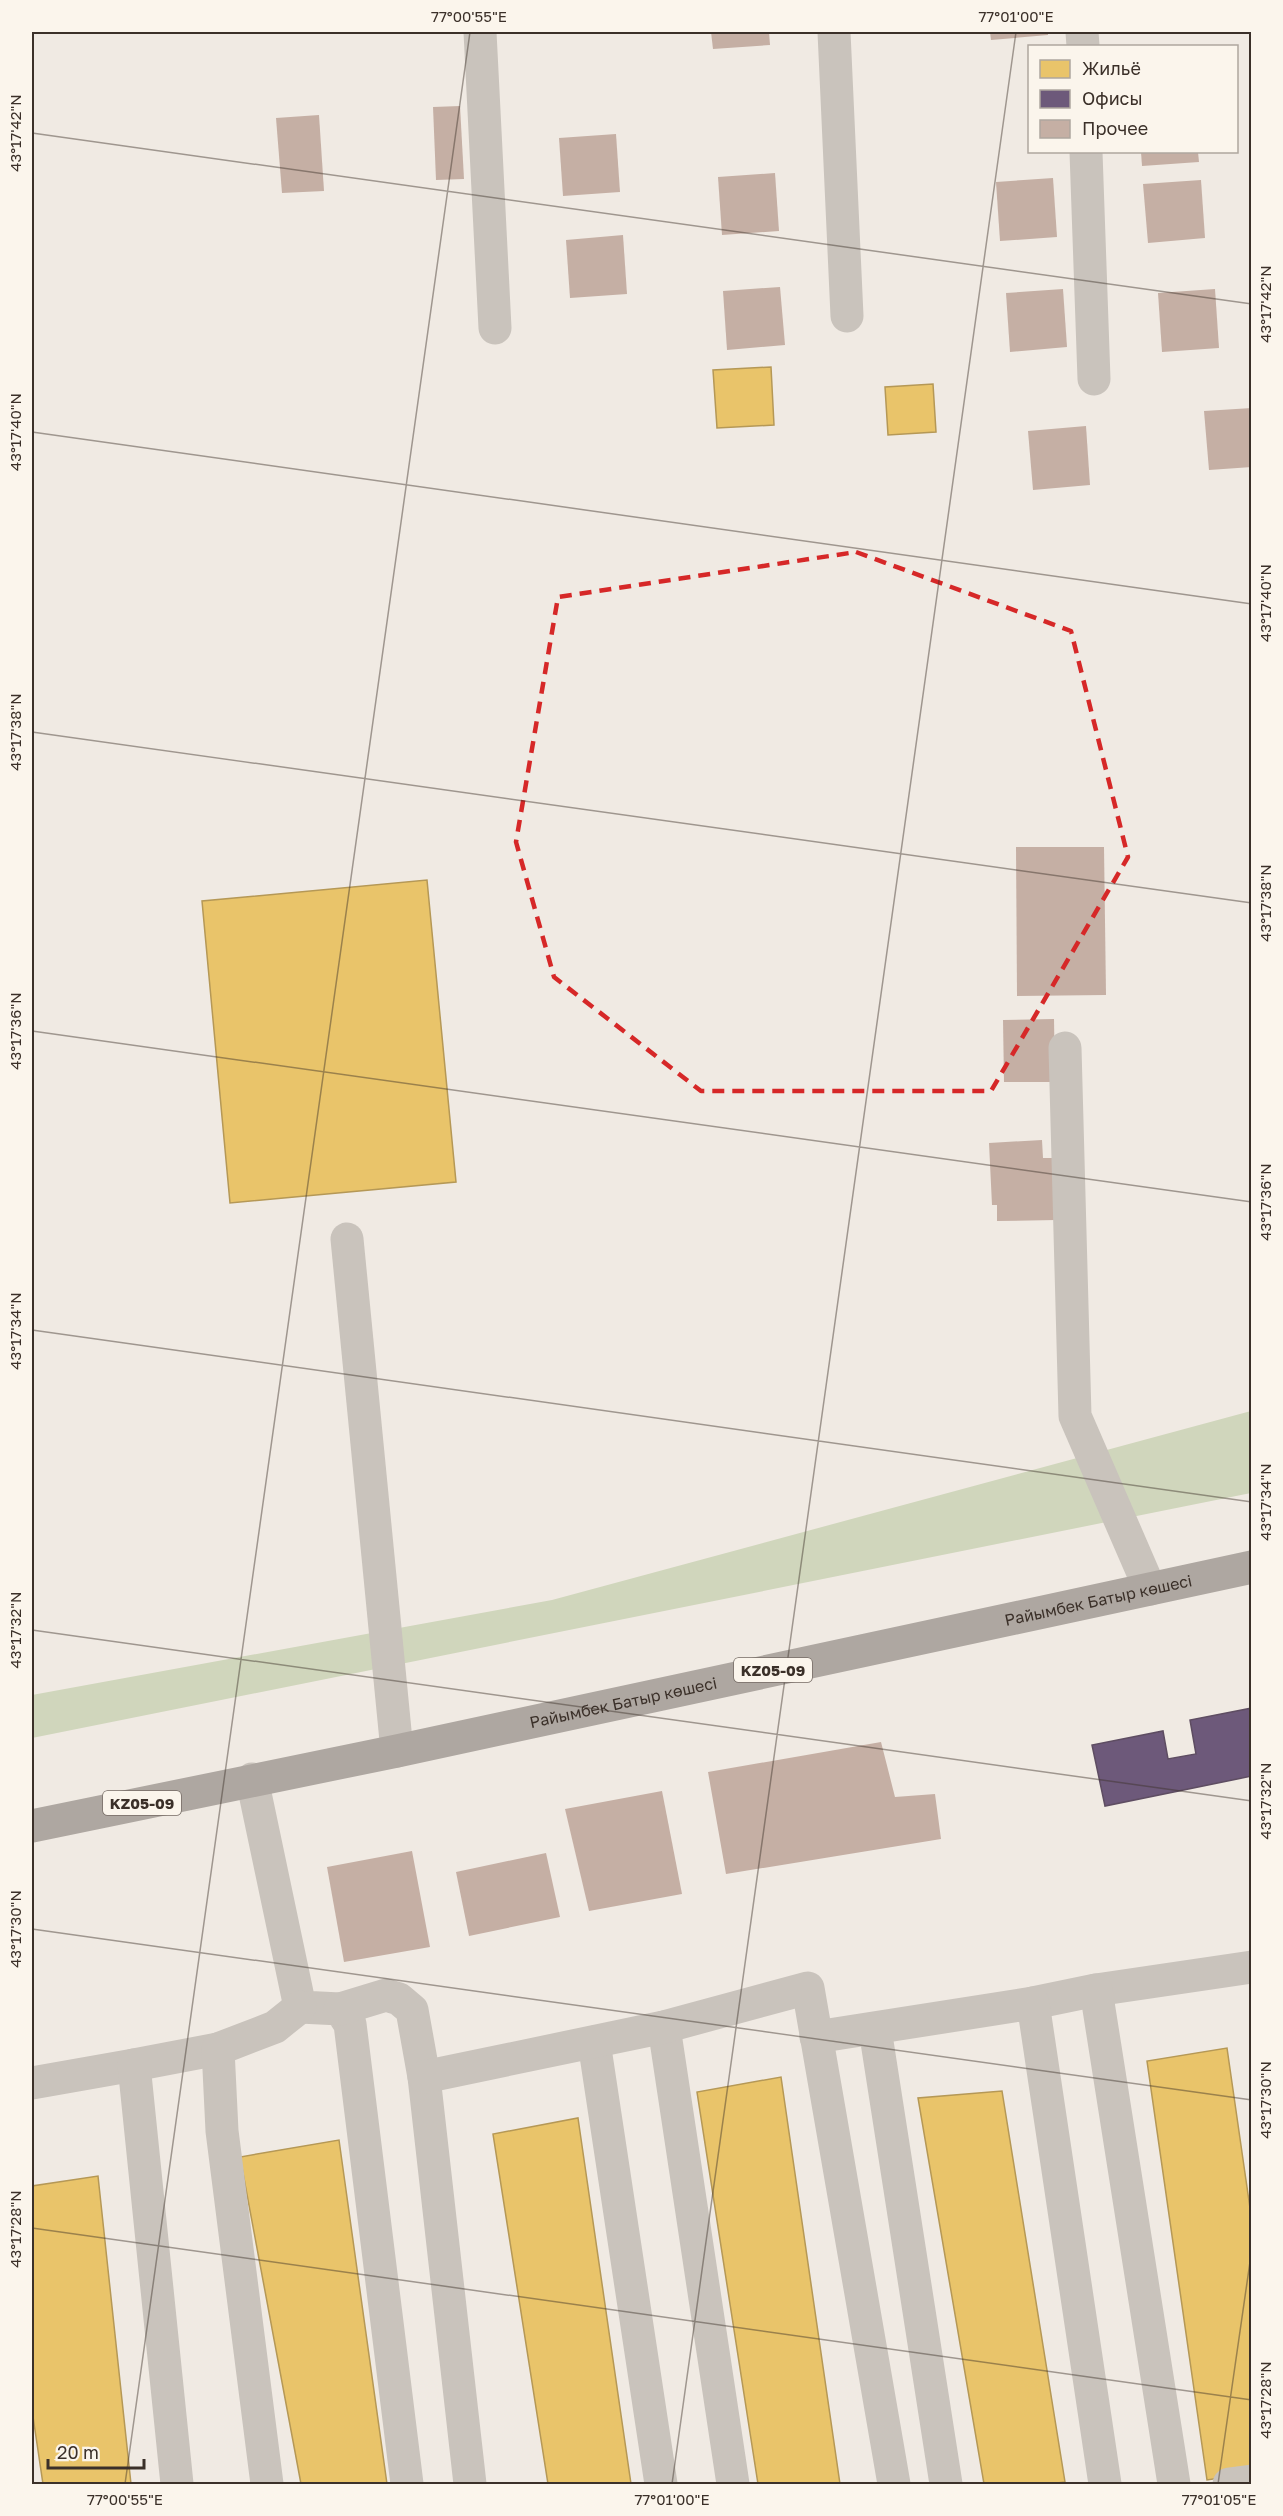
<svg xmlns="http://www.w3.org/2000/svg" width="1283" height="2516" font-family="'Golos Text',sans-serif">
<rect width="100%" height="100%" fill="#f0eae3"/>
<path fill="#d0d6bc" d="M1251 1411V1493L32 1738V1695L552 1600Z"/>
<g fill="#e9c46a" stroke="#b59856" stroke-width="1.5">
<path d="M771 367 774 425 717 428 713 370Z"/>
<path d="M933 384 936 432 888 435 885 387Z"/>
<path d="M427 880 456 1182 230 1203 202 901Z"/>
<path d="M1227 2048 1252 2222V2473L1207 2480 1147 2061Z"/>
<path d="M781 2077 840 2484H758L697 2092Z"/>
<path d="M1002 2091 1065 2482 1049 2484H984L918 2098Z"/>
<path d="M578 2118 631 2484H548L493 2134Z"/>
<path d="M339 2140 387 2484H301L240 2157Z"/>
<path d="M98 2176 131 2484H43L32 2410V2186Z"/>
</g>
<path fill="#6d597a" stroke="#5e4d62" stroke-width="1.5" d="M1252 1708V1776L1105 1806 1092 1745 1163 1731 1168 1759 1196 1754 1190 1720Z"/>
<g fill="#c5afa4">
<path d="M711 32H769L770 45 713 49Z"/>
<path d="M990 32H1048V35L991 40Z"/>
<path d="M460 106 464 179 436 180 433 107Z"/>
<path d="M319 115 324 191 282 193 276 118Z"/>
<path d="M616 134 620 192 563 196 559 138Z"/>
<path d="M1141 152H1198L1199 162 1142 166Z"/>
<path d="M775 173 779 231 722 235 718 177Z"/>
<path d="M1053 178 1057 237 1000 241 996 182Z"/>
<path d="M1201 180 1205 238 1148 243 1143 184Z"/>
<path d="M623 235 627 294 570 298 566 240Z"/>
<path d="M780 287 785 345 727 350 723 291Z"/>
<path d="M1063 289 1067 347 1010 352 1006 293Z"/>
<path d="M1215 289 1219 348 1162 352 1158 293Z"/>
<path d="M1252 408V467L1209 470 1204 411Z"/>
<path d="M1086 426 1090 485 1033 490 1028 431Z"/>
<path d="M1016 847H1104L1106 995 1017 996Z"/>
<path d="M1054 1019 1055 1082H1004L1003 1020Z"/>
<path d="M1042 1140 1043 1158H1056V1220L997 1221V1205H992L989 1143Z"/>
<path d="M881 1742 895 1797 935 1794 941 1839 726 1874 708 1772Z"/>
<path d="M662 1791 682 1894 589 1911 565 1809Z"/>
<path d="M412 1851 430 1947 344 1962 327 1867Z"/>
<path d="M546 1853 560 1917 469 1936 456 1872Z"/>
</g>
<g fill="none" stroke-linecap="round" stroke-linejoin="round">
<g stroke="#c9c3bc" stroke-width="33">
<path d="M480 32 495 328"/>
<path d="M834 32 847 316"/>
<path d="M1082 32 1083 46"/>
<path d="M1086 152 1094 379"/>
<path d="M1065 1048 1075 1416 1150 1589"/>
<path d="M347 1239 397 1751"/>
<path d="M252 1779 300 2007 340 2009 350 2024 407 2484"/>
<path d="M1096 1990 1252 1967"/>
<path d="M1033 2003 1096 1990 1174 2484"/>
<path d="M340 2009 386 1995 399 1999 412 2010 424 2077 470 2484"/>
<path d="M664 2027 733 2484"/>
<path d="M875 2029 946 2484"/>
<path d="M816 2037 1033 2003 1105 2484"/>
<path d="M594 2042 661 2484"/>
<path d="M424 2077 664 2027 808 1988 894 2484"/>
<path d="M32 2083 134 2065"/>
<path d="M177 2484 134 2065 218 2049"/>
<path d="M267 2484 222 2131 218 2049 275 2027 300 2007"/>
<path d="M1229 2484 1252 2481"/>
</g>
<path stroke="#aea7a1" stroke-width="33" id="s1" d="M32 1826 397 1751 1252 1567"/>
</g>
<path fill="none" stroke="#d62828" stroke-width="4.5" stroke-dasharray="12 8" stroke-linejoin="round" d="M856 552 1071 631 1128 857 991 1091H701L554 977 516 842 558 597Z"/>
<path fill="none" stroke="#3b3029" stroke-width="1.5" stroke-opacity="0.45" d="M32 133 1252 304M32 432 1252 604M32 732 1252 903M32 1031 1252 1202M32 1330 1252 1502M32 1630 1252 1801M32 1929 1252 2100M32 2228 1252 2400M125 2484 470 32M672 2484 1016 32M1218 2484 1252 2248"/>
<g text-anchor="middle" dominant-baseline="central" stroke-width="6" stroke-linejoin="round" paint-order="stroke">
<g fill="#fbf5ec" stroke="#756b64" stroke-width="1.5">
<rect x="734" y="1658" width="78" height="24" rx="4.5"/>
<rect x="103" y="1791" width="78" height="24" rx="4.5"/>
</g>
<g font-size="15" font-weight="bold" fill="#3b3029">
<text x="773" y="1670">KZ05-09</text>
<text x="142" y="1803">KZ05-09</text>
</g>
<g font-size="16" fill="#3b3029" stroke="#fbf5ec">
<text stroke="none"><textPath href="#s1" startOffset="1090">Райымбек Батыр көшесі</textPath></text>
<text stroke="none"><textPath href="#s1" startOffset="604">Райымбек Батыр көшесі</textPath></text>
</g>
</g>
<rect width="1283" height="2516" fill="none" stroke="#fbf5ec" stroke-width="66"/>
<rect x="1028" y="45" width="210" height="108" fill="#fbf5ec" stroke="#aea69e" stroke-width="1.5"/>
<rect x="1040" y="60" width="30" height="18" fill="#e9c46a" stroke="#aea69e" stroke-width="1.5"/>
<text x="1082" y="75" font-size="18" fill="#3b3029">Жильё</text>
<rect x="1040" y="90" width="30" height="18" fill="#6d597a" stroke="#aea69e" stroke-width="1.5"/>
<text x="1082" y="105" font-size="18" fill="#3b3029">Офисы</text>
<rect x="1040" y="120" width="30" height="18" fill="#c5afa4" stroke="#aea69e" stroke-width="1.5"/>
<text x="1082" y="135" font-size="18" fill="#3b3029">Прочее</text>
<path d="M48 2459v9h96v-9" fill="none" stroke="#3b3029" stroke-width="3"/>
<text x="57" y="2459" font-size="18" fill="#3b3029" stroke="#fbf5ec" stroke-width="4.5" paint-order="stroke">20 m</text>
<rect x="33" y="33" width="1217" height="2450" fill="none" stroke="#3b3029" stroke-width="2"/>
<g font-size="15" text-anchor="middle" fill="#3b3029">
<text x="469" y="22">77°00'55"E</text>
<text x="1016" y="22">77°01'00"E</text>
<text transform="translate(16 133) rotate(-90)" y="5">43°17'42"N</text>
<text transform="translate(1266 304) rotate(-90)" y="5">43°17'42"N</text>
<text transform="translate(16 432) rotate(-90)" y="5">43°17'40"N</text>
<text transform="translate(1266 603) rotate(-90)" y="5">43°17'40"N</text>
<text transform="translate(16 732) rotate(-90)" y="5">43°17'38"N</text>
<text transform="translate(1266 903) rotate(-90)" y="5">43°17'38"N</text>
<text transform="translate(16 1031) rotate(-90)" y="5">43°17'36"N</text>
<text transform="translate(1266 1202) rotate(-90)" y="5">43°17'36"N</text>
<text transform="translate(16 1331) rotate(-90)" y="5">43°17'34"N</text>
<text transform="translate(1266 1502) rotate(-90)" y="5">43°17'34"N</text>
<text transform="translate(16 1630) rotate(-90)" y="5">43°17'32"N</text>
<text transform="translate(1266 1801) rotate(-90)" y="5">43°17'32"N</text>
<text transform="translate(16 1929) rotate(-90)" y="5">43°17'30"N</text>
<text transform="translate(1266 2100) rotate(-90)" y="5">43°17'30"N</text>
<text transform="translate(16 2229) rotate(-90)" y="5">43°17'28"N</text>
<text transform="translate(1266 2400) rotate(-90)" y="5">43°17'28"N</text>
<text x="125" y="2505">77°00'55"E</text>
<text x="672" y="2505">77°01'00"E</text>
<text x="1219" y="2505">77°01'05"E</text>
</g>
</svg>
